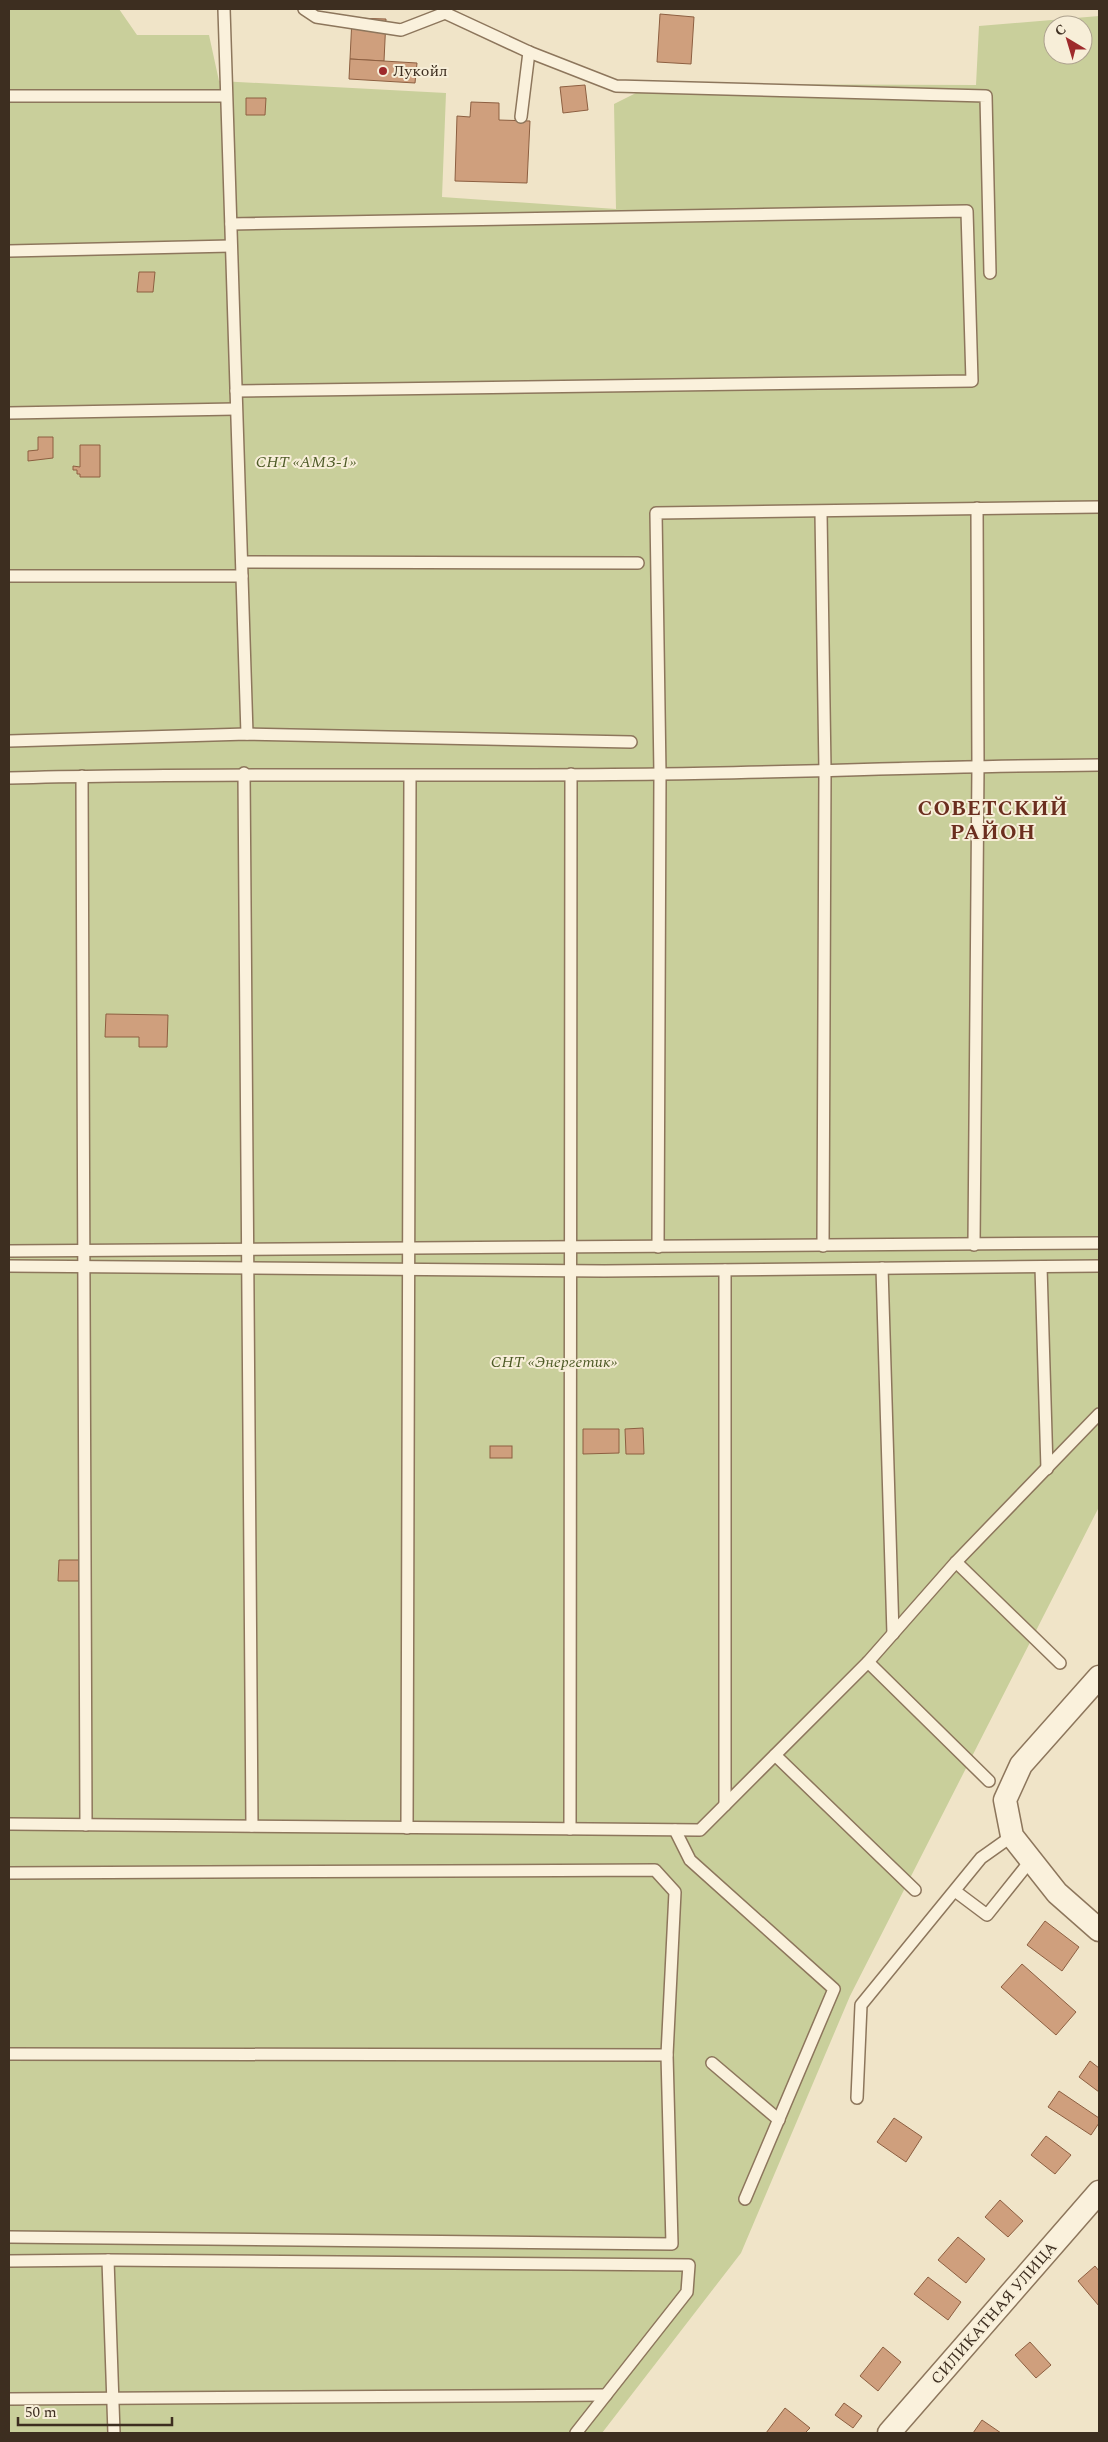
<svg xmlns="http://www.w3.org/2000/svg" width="1108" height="2442" font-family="Spectral,serif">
<rect width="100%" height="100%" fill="#f0e4c8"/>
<path fill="#c9cf9b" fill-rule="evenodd" d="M9 9H119L137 35H209L219 81 446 93 442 197 616 209 614 104 654 84 976 85 979 26 1099 16V1507L850 1996 741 2253 602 2433H9ZM1053 25H1083V55H1053Z"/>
<g fill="#cf9f7d" stroke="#8d5f41">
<path d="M660 14 694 17 691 64 657 62Z"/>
<path d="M352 18 386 19 384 61 350 59Z"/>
<path d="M350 59 417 63 415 83 349 79Z"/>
<path d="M585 85 588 110 563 113 560 87Z"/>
<path d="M246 98H266L265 115H246Z"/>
<path d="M471 102 499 103V120L530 121 527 183 455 181 457 116 470 117Z"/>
<path d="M139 272H155L153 292H137Z"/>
<path d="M38 437H53V458L28 461V451L38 450Z"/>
<path d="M80 445H100V477H80V474H77V470H73V466L80 467Z"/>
<path d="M106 1014 168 1015 167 1047H139V1037H105Z"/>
<path d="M643 1428 644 1454H626L625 1429Z"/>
<path d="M583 1429H619V1453L583 1454Z"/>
<rect x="490" y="1446" width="22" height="12"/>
<path d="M59 1560H80L79 1581H58Z"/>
<path d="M1045 1921 1079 1947 1062 1971 1027 1945Z"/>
<path d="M1022 1964 1076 2012 1056 2035 1001 1987Z"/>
<path d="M1090 2061 1099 2068V2092L1079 2077Z"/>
<path d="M1059 2091 1099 2118V2123L1091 2135 1048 2107Z"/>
<path d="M894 2118 922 2137 906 2162 877 2142Z"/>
<path d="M1046 2136 1071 2155 1055 2174 1031 2155Z"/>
<path d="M1000 2200 1023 2221 1008 2237 985 2217Z"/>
<path d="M958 2237 985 2259 966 2283 938 2260Z"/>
<path d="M1095 2266 1099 2271V2306L1078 2281Z"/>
<path d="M928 2277 961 2302 948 2320 914 2294Z"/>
<path d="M1030 2342 1051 2365 1036 2378 1015 2355Z"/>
<path d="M883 2347 901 2362 878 2391 860 2376Z"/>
<path d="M844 2403 862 2416 853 2428 835 2415Z"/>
<path d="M785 2408 810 2428 805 2433H766Z"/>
<path d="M982 2420 1001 2433H973Z"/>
</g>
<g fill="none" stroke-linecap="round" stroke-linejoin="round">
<defs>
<g id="lane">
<path d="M224 9 247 734"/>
<path d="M304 9 316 17 401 30 445 13 446 9"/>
<path d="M445 13 529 52 616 86 986 96 990 273"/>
<path d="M9 96H226"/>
<path d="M521 117 529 52"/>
<path d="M231 224 967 211 972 381 236 391"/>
<path d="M9 251 231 246"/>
<path d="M9 413 236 409"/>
<path d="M821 513 825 770 823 1246"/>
<path d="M242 562 638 563"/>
<path d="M9 576H242"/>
<path d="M9 741 247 734 631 742"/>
<path d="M244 773 252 1826"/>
<path d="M82 776 86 1825"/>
<path d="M9 778C226 772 443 777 661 774 807 772 953 766 1099 765"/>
<path d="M974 1245 978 766 977 508"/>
<path d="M658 1247 660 774 656 513 1099 507"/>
<path d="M9 1251 1099 1243"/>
<path d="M9 1266 604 1271 1099 1266"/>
<path d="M1041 1267 1047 1469"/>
<path d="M882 1268 893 1634"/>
<path d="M725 1270V1805"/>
<path d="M956 1562 1060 1663"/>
<path d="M868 1662 989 1781"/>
<path d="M775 1755 915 1890"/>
<path d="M9 1824 700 1830 868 1662 956 1562 1099 1414"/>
<path d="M407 1828 410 776"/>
<path d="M570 1829 571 774"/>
<path d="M675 1830 690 1860 834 1989 745 2199"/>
<path d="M9 1873 655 1870 675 1892 667 2055 672 2244 9 2237"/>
<path d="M955 1891 987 1915 1031 1860"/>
<path d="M9 2054 667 2055"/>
<path d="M712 2063 779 2120"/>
<path d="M857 2098 861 2005 981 1858 1012 1836"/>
<path d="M108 2260 114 2433"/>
<path d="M9 2261 108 2260 689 2265 687 2292 576 2433"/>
<path d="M9 2399 606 2395"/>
</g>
<g id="street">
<path d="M1099 1677 1021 1765 1005 1800 1012 1836 1057 1893 1099 1930"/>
<path d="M889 2433 1099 2192"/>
</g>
</defs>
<use href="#lane" stroke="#8d765c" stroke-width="14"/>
<use href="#street" stroke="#8d765c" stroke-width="25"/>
<use href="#lane" stroke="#faf1dc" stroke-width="11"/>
<use href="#street" stroke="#faf1dc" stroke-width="22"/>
</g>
<circle fill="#9e2a2b" stroke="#f7eed8" stroke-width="2" cx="383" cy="71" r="5"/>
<g text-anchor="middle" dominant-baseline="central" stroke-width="4" stroke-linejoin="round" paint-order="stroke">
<g font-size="16" fill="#3d2e20" stroke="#f7eed8" text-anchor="start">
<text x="393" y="71">Лукойл</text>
</g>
<g font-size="16" font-style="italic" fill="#4d5a26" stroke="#f7eed8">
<text x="306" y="462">СНТ «АМЗ-1»</text>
<text x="554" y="1362">СНТ «Энергетик»</text>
</g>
<g font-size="16" fill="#3d2e20" stroke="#f7eed8">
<text transform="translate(994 2313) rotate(-49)">СИЛИКАТНАЯ УЛИЦА</text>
</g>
<g font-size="21" font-weight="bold" letter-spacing="1" fill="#6b2e1e" stroke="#f7eed8">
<text x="993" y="809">СОВЕТСКИЙ<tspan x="993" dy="24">РАЙОН</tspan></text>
</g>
</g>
<rect width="1108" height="2442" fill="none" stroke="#3d2e20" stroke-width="20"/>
<g transform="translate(1068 40) rotate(322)"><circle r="24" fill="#f7eed8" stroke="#ada18e"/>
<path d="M0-4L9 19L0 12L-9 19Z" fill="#9e2a2b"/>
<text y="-8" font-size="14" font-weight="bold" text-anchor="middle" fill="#3d2e20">С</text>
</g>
<path d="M18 2417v8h154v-8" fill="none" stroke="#3d2e20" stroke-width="2.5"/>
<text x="25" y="2417" font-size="15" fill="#3d2e20" stroke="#f7eed8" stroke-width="4" paint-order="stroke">50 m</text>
</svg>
